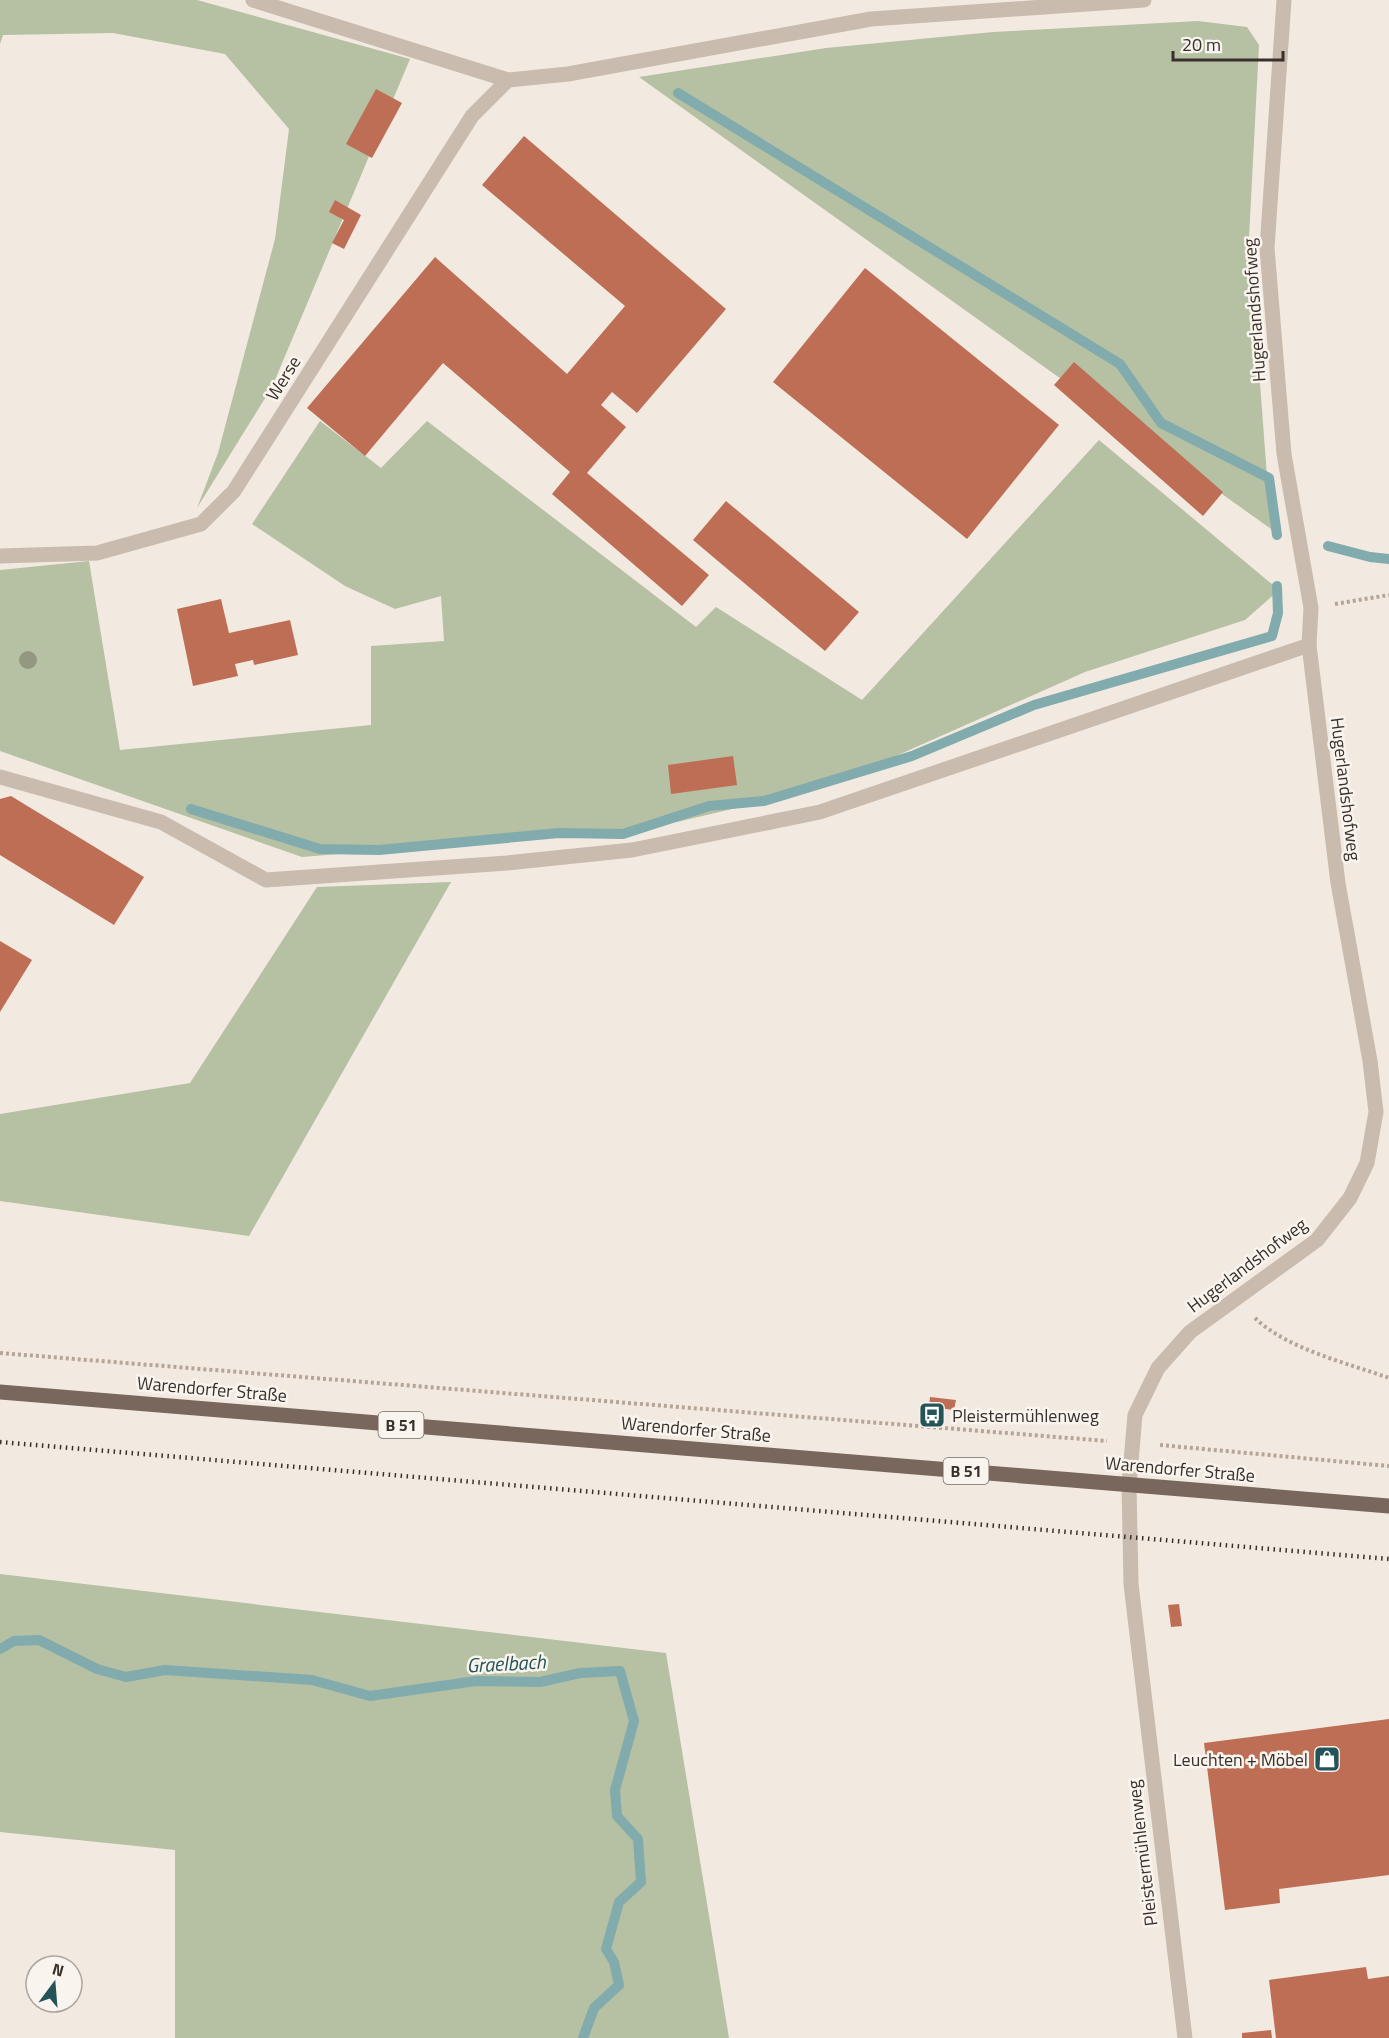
<svg xmlns="http://www.w3.org/2000/svg" width="1389" height="2038" font-family="'Titillium Web',sans-serif">
<rect width="100%" height="100%" fill="#f2eae1"/>
<g fill="#b6c0a2">
<path d="M0 0H197L410 59 272 387 197 508 218 453 275 239 289 129 225 54 113 33 3 35 0 44Z"/>
<path d="M1198 21 1247 27 1259 45 1249 238 1271 529 639 77 826 48 993 32Z"/>
<path d="M320 421 381 468 427 421 696 627 716 607 862 700 1099 440 1279 590 1245 620 1085 672 826 787 647 829 302 857 0 751V570L89 561 120 750 371 725V646L444 641 441 596 395 609 345 586 252 524Z"/>
<path d="M451 882 249 1236 0 1201V1114L190 1083 317 887Z"/>
<path d="M0 1574 666 1653 729 2038H175V1850L0 1832Z"/>
</g>
<g fill="none" stroke-linecap="round" stroke-linejoin="round">
<g stroke="#82abad" stroke-width="10">
<path d="M678 93 1120 364 1161 423 1269 478 1277 535"/>
<path d="M1328 546 1370 557 1389 559"/>
<path d="M191 809 320 849 379 850 559 833 623 834 709 806 764 801 912 756 1034 705 1272 636 1278 613 1277 586"/>
<path d="M0 1649 14 1641 39 1640 97 1669 126 1677 165 1670 312 1680 370 1696 476 1681 540 1682 580 1673 620 1671 634 1721 615 1790 617 1816 638 1839 641 1882 619 1902 606 1949 614 1962 619 1985 594 2008 583 2038"/>
</g>
</g>
<g fill="#bd6e55">
<path d="M376 89 402 103 372 158 346 144Z"/>
<path d="M524 136 726 309 637 413 612 392 601 405 626 427 587 473 709 575 682 606 552 494 570 472 443 363 365 456 307 408 435 257 575 381 567 374 625 306 482 185Z"/>
<path d="M335 200 361 215 344 249 332 243 344 220 329 212Z"/>
<path d="M865 268 1059 425 967 539 773 382Z"/>
<path d="M1074 362 1223 492 1203 516 1054 385Z"/>
<path d="M726 501 859 612 825 651 693 540Z"/>
<path d="M221 599 229 633 290 620 298 655 254 665 253 660 235 664 238 676 193 686 177 609Z"/>
<path d="M733 756 737 785 671 794 668 765Z"/>
<path d="M11 796 144 877 114 925 0 855V799Z"/>
<path d="M0 941 32 960 0 1012Z"/>
<path d="M930 1397 956 1400 954 1410 929 1407Z"/>
<path d="M1179 1604 1182 1626 1171 1627 1168 1605Z"/>
<path d="M1389 1719V1875L1279 1889 1280 1903 1225 1910 1204 1743Z"/>
<path d="M1366 1967 1368 1979 1389 1976V2038H1276L1269 1980Z"/>
<path d="M1271 2030 1272 2038H1242V2033Z"/>
</g>
<g fill="none" stroke-linecap="round" stroke-linejoin="round">
<g stroke="#b5a598" stroke-width="4" stroke-dasharray="3 3" stroke-linecap="butt">
<path d="M1335 604 1389 595"/>
<path d="M1255 1318C1287 1349 1347 1363 1389 1378"/>
<path d="M0 1353 1107 1441"/>
<path d="M1160 1445 1389 1466"/>
</g>
<g stroke="#c9bbae" stroke-width="15">
<path d="M253 0 508 80 568 74 871 19 1144 0"/>
<path d="M0 556 97 553 201 524 234 491 472 116 508 80"/>
<path d="M0 777 161 822 266 880 507 863 632 850 820 812 1309 645"/>
</g>
<path stroke="#c9bbae" stroke-width="15" d="M1185 2038 1131 1584 1129 1485 1135 1415 1158 1368 1190 1332 1317 1240 1350 1198 1367 1163 1376 1112 1370 1061 1338 883 1309 645 1311 608 1284 454 1267 248 1284 0"/>
<path stroke="#79675e" stroke-width="15" d="M0 1392 1389 1506"/>
<path stroke="#39302c" stroke-width="4.5" stroke-dasharray="1.5 4.5" stroke-linecap="butt" d="M0 1442 1389 1559"/>
</g>
<circle fill="#949880" cx="28" cy="660" r="9"/>
<defs>
<symbol id="bus-square" viewBox="-11 -11 22 22"><rect x="-9" y="-9" width="18" height="18" rx="4" fill="#245457" stroke="#f9f4ee"/><path d="M-5-6H5V4H4V6H2V4H-2V6H-4V4H-5ZM-3.5-4V0h7V-4ZM-3.5 1.2v1.5H-2V1.2ZM2 1.2v1.5H3.5V1.2Z" fill="#fff"/></symbol>
<symbol id="shop-square" viewBox="-11 -11 22 22"><rect x="-9" y="-9" width="18" height="18" rx="4" fill="#245457" stroke="#f9f4ee"/><path d="M-5-2.5h2.3a2.7 3.5 0 0 1 5.4 0H5L5.5 6h-11ZM-1.5-2.5h3a1.5 2.3 0 0 0-3 0Z" fill="#fff"/></symbol>
</defs>
<g fill-rule="evenodd">
<use href="#bus-square" x="917" y="1400" width="30" height="30"/>
<use href="#shop-square" x="1312" y="1744" width="30" height="30"/>
</g>
<g text-anchor="middle" dominant-baseline="central" stroke-width="5" stroke-linejoin="round" paint-order="stroke">
<g fill="#f9f4ee" stroke="#736b66" stroke-width="1.5">
<rect x="378.5" y="1412" width="45" height="26" rx="4.5"/>
<rect x="943.5" y="1458" width="45" height="26" rx="4.5"/>
</g>
<g font-size="16" font-weight="bold" fill="#39302c">
<text x="401" y="1425">B 51</text>
<text x="966" y="1471">B 51</text>
</g>
<g font-size="18" fill="#39302c" stroke="#f9f4ee">
<text transform="translate(1254 310) rotate(-94)">Hugerlandshofweg</text>
<text transform="translate(283 378) rotate(-58)">Werse</text>
<text transform="translate(1346 789) rotate(83)">Hugerlandshofweg</text>
<text transform="translate(1247 1265) rotate(-37)">Hugerlandshofweg</text>
<text transform="translate(212 1389) rotate(5)">Warendorfer Straße</text>
<text transform="translate(696 1429) rotate(5)">Warendorfer Straße</text>
<text transform="translate(1180 1469) rotate(5)">Warendorfer Straße</text>
<text transform="translate(1142 1853) rotate(-97)">Pleistermühlenweg</text>
</g>
<g font-size="18" fill="#39302c" stroke="#f9f4ee" text-anchor="start">
<text x="952" y="1415">Pleistermühlenweg</text>
<text x="1308" y="1759" text-anchor="end">Leuchten + Möbel</text>
</g>
<g font-size="20" font-style="italic" fill="#245457" stroke="#f9f4ee">
<text transform="translate(506 1663) rotate(-3)">Graelbach</text>
</g>
</g>
<g transform="translate(54 1984) rotate(16)"><circle r="28" fill="#f9f4ee" stroke="#aca6a0" stroke-width="1.5"/>
<path d="M0-4.5L10 22L0 15L-10 22Z" fill="#245457"/>
<text y="-9" font-size="16" font-weight="bold" text-anchor="middle" fill="#39302c">N</text>
</g>
<path d="M1173 51v9h110v-9" fill="none" stroke="#39302c" stroke-width="3"/>
<text x="1182" y="51" font-size="18" fill="#39302c" stroke="#f9f4ee" stroke-width="4.5" paint-order="stroke">20 m</text>
</svg>
